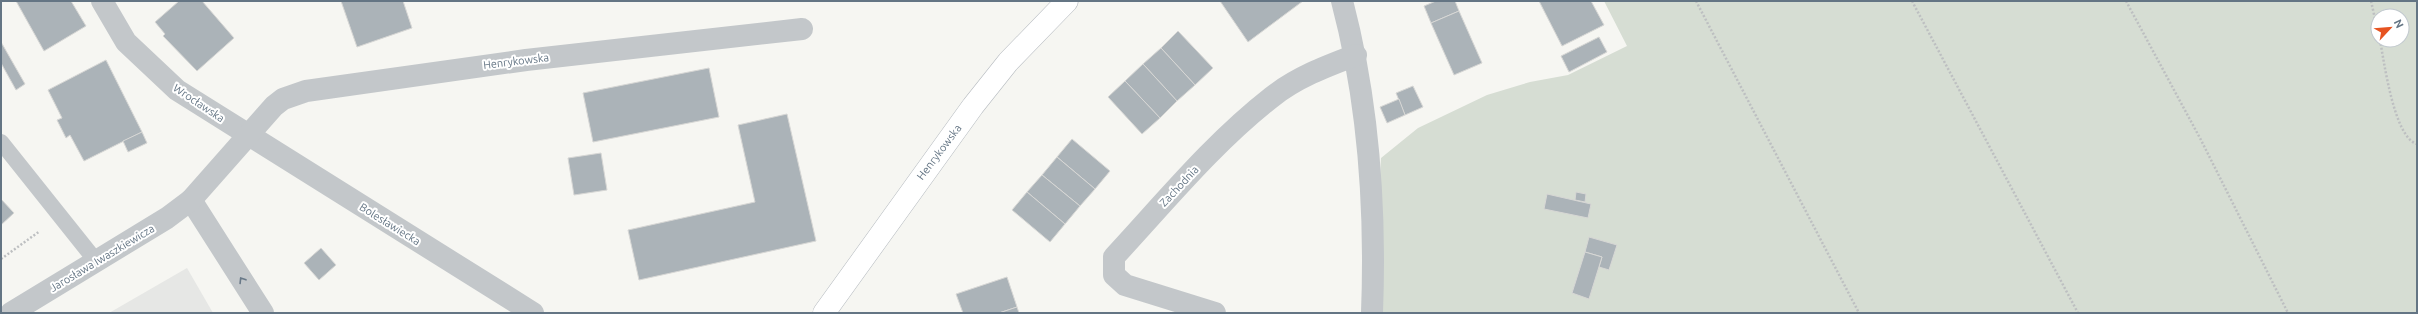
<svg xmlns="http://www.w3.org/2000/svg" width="2418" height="314" font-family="Ubuntu,sans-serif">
<rect width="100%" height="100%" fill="#f6f6f2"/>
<path fill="#e6e7e5" d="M187 268 213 313H109Z"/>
<path fill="#d6ddd3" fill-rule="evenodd" d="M1604 1H2417V313H1383L1379 196 1381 158 1418 128 1487 95 1530 82 1568 75 1627 46ZM2378 16H2402V40H2378Z"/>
<g fill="#abb3b8" stroke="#d7d7d5">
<path d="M16 1H71L86 26 44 51Z"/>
<path d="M179 1H202L234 38 197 71 163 36 165 34 155 22Z"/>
<path d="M341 1H403L412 28 357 47Z"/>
<path d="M1220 1H1303L1248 42Z"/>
<path d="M1436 1H1455L1459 11 1431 23 1424 6Z"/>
<path d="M1539 1H1591L1604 25 1562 46Z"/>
<path d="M1459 11 1482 63 1454 75 1431 23Z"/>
<path d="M1178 31 1213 68 1195 85 1161 48Z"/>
<path d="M1599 37 1607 52 1569 72 1561 56Z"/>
<path d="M1 42 25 84 16 90 1 63Z"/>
<path d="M1161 48 1195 85 1177 101 1143 64Z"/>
<path d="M106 60 142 132 84 161 70 135 66 138 57 120 62 118 48 90Z"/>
<path d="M1143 64 1177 101 1160 118 1125 81Z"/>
<path d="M709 68 719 117 593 142 583 93Z"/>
<path d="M1125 81 1160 118 1142 134 1108 97Z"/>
<path d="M1413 86 1423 107 1405 115 1396 93Z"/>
<path d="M1399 99 1405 115 1387 123 1380 107Z"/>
<path d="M787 114 816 241 639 280 628 230 755 202 738 125Z"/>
<path d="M142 132 147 143 128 152 123 141Z"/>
<path d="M1072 139 1110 171 1095 189 1057 157Z"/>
<path d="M601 153 607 190 574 195 568 158Z"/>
<path d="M1057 157 1095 189 1080 206 1042 175Z"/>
<path d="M1042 175 1080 206 1065 224 1027 192Z"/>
<path d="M1027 192 1065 224 1050 242 1012 210Z"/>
<path d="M1576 192 1586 194 1585 202 1575 200Z"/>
<path d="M1547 194 1591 204 1588 218 1544 209Z"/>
<path d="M1 199 14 213 1 225Z"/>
<path d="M1589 237 1617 245 1609 270 1599 267 1602 257 1585 252Z"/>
<path d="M321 248 336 265 319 280 304 263Z"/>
<path d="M1585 252 1602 257 1589 299 1572 293Z"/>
<path d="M1007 277 1017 307 999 313H963L956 294Z"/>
<path d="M1017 307 1019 313H999Z"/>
</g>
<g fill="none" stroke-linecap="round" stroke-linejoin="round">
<defs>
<path id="secondary" d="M824 313 973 106 1008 62 1067 1"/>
</defs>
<use href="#secondary" stroke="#b5babf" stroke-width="23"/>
<g stroke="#bdbfc1" stroke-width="2.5" stroke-dasharray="2 2" stroke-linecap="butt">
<path d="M1696 1 1859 313"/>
<path d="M1912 1 2078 313"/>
<path d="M2126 1 2201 140 2288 313"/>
<path d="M2371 1 2378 32"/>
<path d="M2380 40C2384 61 2394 138 2417 144"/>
<path d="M1 259 40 231"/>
</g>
<path stroke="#c3c7ca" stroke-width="16" d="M1 142 96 261"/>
<g stroke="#c3c7ca" stroke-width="22">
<path d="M102 1 126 42 177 90 533 313"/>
<path d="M1342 1C1369 103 1376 207 1372 313"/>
<path d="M191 200 263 313"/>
<path d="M11 313 167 218 191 200 274 106 283 99 306 91 526 60 802 29"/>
<path d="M1215 313 1125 285 1114 275V257C1165 202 1213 143 1272 97 1297 77 1327 66 1356 55"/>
</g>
<use href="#secondary" stroke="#fff" stroke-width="22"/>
</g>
<defs><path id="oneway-chevron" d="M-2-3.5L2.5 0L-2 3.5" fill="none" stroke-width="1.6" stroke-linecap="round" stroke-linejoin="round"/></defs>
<use stroke="#697988" href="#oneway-chevron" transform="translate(242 280) rotate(-122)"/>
<g text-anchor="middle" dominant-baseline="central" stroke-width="4" stroke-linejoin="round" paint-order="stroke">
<g font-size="11" fill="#647584" stroke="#fff">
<text transform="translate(516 61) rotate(-7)">Henrykowska</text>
<text transform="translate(199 103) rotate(34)">Wrocławska</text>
<text transform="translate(939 152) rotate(-53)">Henrykowska</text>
<text transform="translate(1179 186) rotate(-47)">Zachodnia</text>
<text transform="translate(390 224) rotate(32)">Bolesławiecka</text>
<text transform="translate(102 258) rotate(-31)">Jarosława Iwaszkiewicza</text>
</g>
</g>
<rect width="2418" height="314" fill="none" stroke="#647584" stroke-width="4"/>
<g transform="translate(2390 28) rotate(64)"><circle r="19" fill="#ffffff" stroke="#c1c8ce"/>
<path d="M0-3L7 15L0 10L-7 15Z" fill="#e65321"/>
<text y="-6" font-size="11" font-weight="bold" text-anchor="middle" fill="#647584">N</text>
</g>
</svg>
